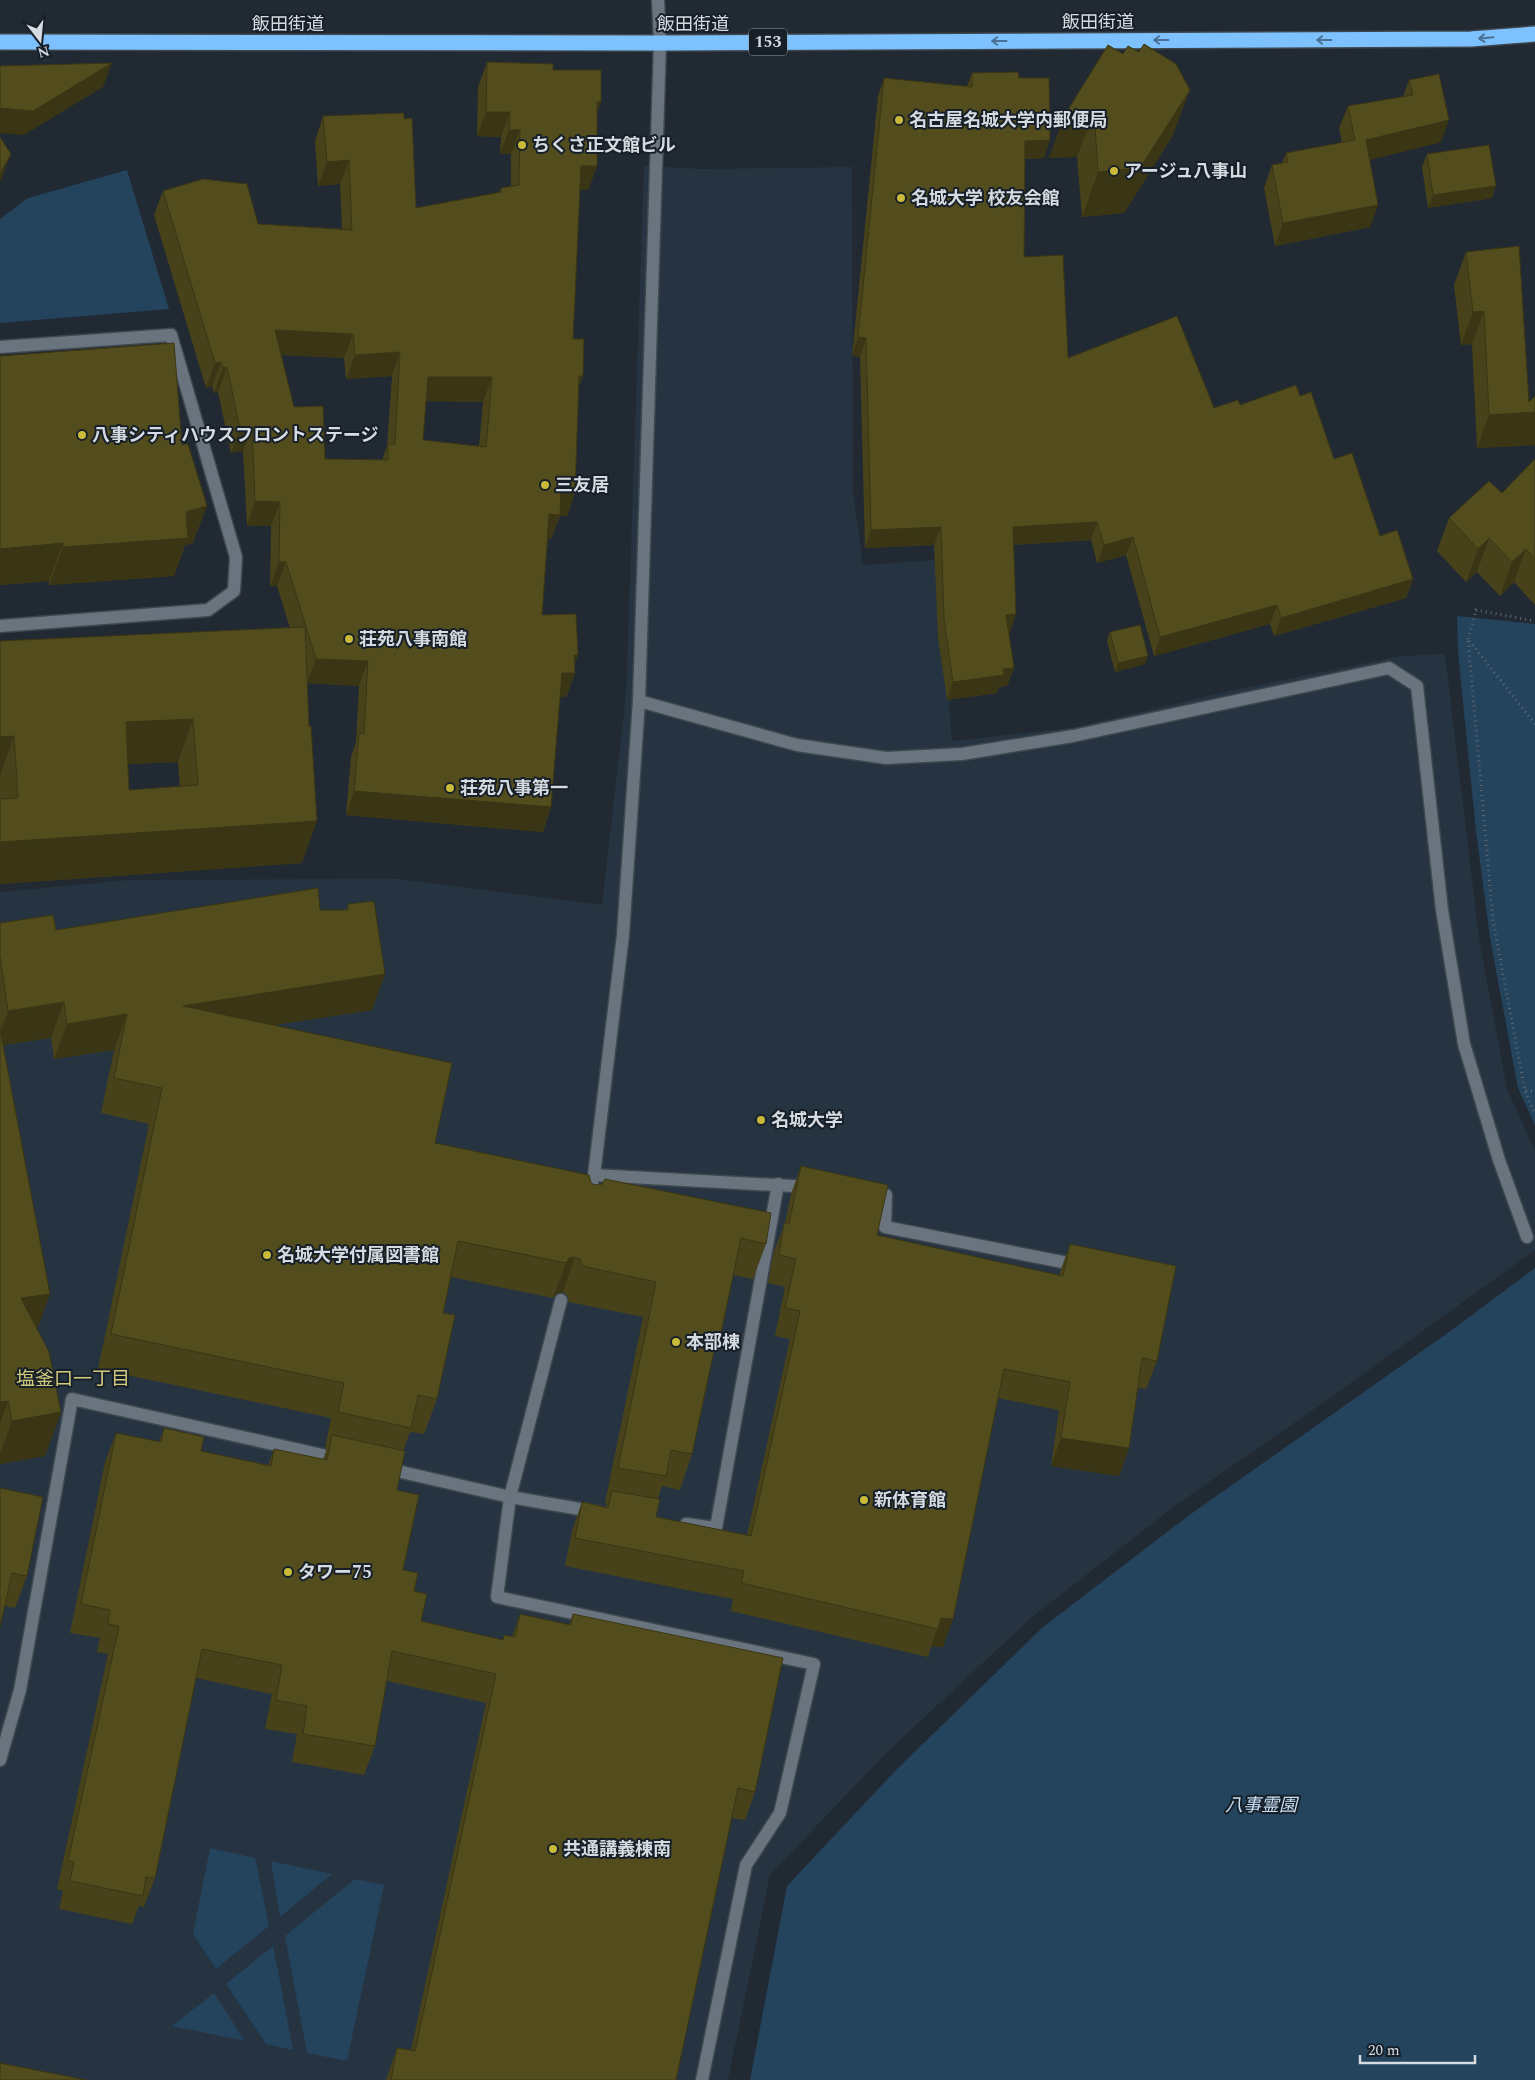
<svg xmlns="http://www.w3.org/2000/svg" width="1535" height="2080" font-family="Spectral,'Noto Sans JP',serif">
<rect width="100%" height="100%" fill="#212a33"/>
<path fill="#263441" d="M644 166 701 169 852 167 853 492 863 565 937 560 952 741 1072 728 1238 689 1401 656 1445 654 1479 938 1507 1089 1535 1151V1250L1330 1398 1176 1505 1032 1617 885 1754 770 1875 728 2080H0V892L129 880 400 879 602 905 626 695Z"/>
<g fill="#24435d">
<path d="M127 170 169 309 0 323V219L28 198Z"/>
<path d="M1457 616 1535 624V1125L1518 1088 1490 938 1476 831 1458 652Z"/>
<path d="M1535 1268V2080H750L787 1886 897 1769 1043 1627 1188 1516 1449 1332Z"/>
<path d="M210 1848 255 1858 269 1926 216 1969 193 1934Z"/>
<path d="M271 1861 332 1874 280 1917Z"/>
<path d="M355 1879 384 1885 347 2061 307 2053 285 1936Z"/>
<path d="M273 1946 293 2050 266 2044 226 1984Z"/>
<path d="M214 1993 245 2041 172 2026Z"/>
</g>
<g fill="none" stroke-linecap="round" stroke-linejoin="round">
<defs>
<g id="lane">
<path d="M639 701 797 745 886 758 962 754 1073 736 1389 668 1417 686 1442 910 1464 1044 1499 1160 1527 1237"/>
<path d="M594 1175 811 1187"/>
<path d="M870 1193 886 1195 885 1227 1078 1265"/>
<path d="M588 1199 594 1175 623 935 639 701 660 43 658 0"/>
<path d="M561 1300 510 1497 497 1597 814 1664 780 1813 746 1865 702 2080"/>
<path d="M384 1468 510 1497 597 1512"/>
<path d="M686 1524 716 1528 778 1184"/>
<path d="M0 1760 20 1690 72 1399 340 1459"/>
</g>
<path id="street" d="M0 347 171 335 236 557 234 591 208 610 0 626"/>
<path id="highway" d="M0 42 660 43 1471 39 1535 34"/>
</defs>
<use href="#lane" stroke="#3f474e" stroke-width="15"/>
<use href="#street" stroke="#3f474e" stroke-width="15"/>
<use href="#highway" stroke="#3f474e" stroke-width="18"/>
<g stroke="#606870" stroke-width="3" stroke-dasharray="1 4" stroke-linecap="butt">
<path d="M1468 639 1476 610 1535 621"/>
<path d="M1535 724 1468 639 1493 920 1525 1091 1535 1114"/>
<path d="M1526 1091H1535"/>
</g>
<use href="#lane" stroke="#69747f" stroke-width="12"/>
<use href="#street" stroke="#69747f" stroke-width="12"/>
<use href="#highway" stroke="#7dc2ff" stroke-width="15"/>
</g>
<g fill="#47421a" fill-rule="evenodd">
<path d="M1108 45 1173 135 1124 213 1082 217 1077 157 1049 158 1066 113Z"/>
<path d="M487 62 553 70 597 111V166L588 190H580L573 339 583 376 579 387 575 492 567 516H560L551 539H548L542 615 578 655 574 665 575 673 566 697H560L551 807 543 832 346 815 351 757 356 742 359 686 307 683 302 863 0 884V641L290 628 277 586H270L271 526H247L243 451 231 453 218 392 214 393 212 386 206 388 154 215 163 191 258 224 342 229 340 184 318 186 315 141 323 116 404 119 416 208 499 192 501 188 511 186V154H500L501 137 477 136 478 87ZM281 355 344 358 346 379 392 376 387 446 382 460 325 459 294 407ZM426 401 483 402 479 446 423 440ZM178 762 180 787 129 790 128 764Z"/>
<path d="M972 73 1019 78 1044 158 1025 159 1024 257 1068 358 1214 408 1300 396 1334 459 1380 536 1413 579 1406 598 1274 636 1270 624 1154 656 1126 555 1097 563 1091 540 1014 545 1010 633H1009L1014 668 1007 686 999 687 997 693 947 700 938 637 934 545 865 548 860 357 852 356 878 96 884 78 967 86Z"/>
<path d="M1409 80 1441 142 1369 160 1378 205 1370 227 1275 246 1264 188 1272 165 1282 163 1286 153 1342 143 1339 128 1348 106 1403 97Z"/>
<path d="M1427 154 1492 198 1428 208 1422 167Z"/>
<path d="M1466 252 1529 402 1535 396V445L1477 448 1472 344 1461 345 1454 285Z"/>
<path d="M182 445 193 543 185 545 174 576 49 585V581L0 585Z"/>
<path d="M1535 459V605L1514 582 1500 596 1477 572 1466 582 1437 551 1449 518 1502 493Z"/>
<path d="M1110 632 1145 664 1115 672 1107 641Z"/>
<path d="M348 904 385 974 372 1010 274 1025 435 1143 591 1183 595 1185 766 1244 753 1279 733 1275 721 1333 713 1356 692 1454 680 1490 662 1486 658 1498 656 1517 747 1535 790 1339 775 1336 785 1287 768 1283 774 1251 785 1223 791 1194 801 1166 877 1235 1059 1275 1070 1244 1157 1361 1146 1389 1138 1388 1129 1448 1119 1476 1051 1466 1059 1410 998 1398 943 1647H931L928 1657 731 1611 733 1599 565 1566 572 1531 582 1502 606 1507 607 1504 605 1503 643 1317 569 1302 567 1295 563 1292 556 1294 553 1298 451 1277 443 1313 437 1399 424 1434 410 1432 403 1451 397 1490 403 1570 414 1591 421 1621 503 1640 504 1635 512 1637 520 1614 569 1625 573 1614 755 1792 745 1820 732 1818 676 2080H386L397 2048 411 2050 486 1703 387 1681 375 1746 364 1775 292 1762 297 1734 265 1729 272 1694 196 1678 155 1878 144 1907 139 1906 132 1924 59 1909 63 1891 57 1889 108 1654 97 1652 100 1638 70 1633 105 1462 116 1433 159 1442 164 1428 201 1451 268 1465 274 1449 323 1459 327 1448H325L331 1418 98 1369 149 1124 101 1113 114 1050 54 1059 51 1038 3 1045 37 1330 61 1412 45 1456 0 1464V923L56 930 320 910H346Z"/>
<path d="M0 1488 27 1576 15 1608 5 1606Z"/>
</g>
<g fill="#3a3615">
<path d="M112 63 103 87 24 135 0 133V108Z"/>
<path d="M1190 90 1173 135 1124 213 1082 217 1098 172Z"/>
<path d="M597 102H601L592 126Z"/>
<path d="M486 112H510L501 137 477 136Z"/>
<path d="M1094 112 1077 157 1049 158 1066 113Z"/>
<path d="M1449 120 1441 142 1357 163 1366 140Z"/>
<path d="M509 130H520L511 154H500Z"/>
<path d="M1050 140 1044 158 1019 159 1025 141Z"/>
<path d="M11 154 2 178 0 182V173Z"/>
<path d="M349 160 340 184 318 186 327 162Z"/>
<path d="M581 166H597L588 190H572Z"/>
<path d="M1496 186 1492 198 1428 208 1433 195Z"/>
<path d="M1378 205 1370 227 1275 246 1283 223Z"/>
<path d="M1484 311 1472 344 1461 345 1473 312Z"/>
<path d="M275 330 353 334 344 358 266 354Z"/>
<path d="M858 337 866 338 860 357 852 356Z"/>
<path d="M400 352 392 376 346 379 355 355Z"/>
<path d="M221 362 212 386 206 388 215 363Z"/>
<path d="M227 367 218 392 214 393 223 368Z"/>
<path d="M579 376H583L574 400Z"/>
<path d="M428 377H492L483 402 419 401Z"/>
<path d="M1535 412V445L1477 448 1489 415Z"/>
<path d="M252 427 243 451 231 453 240 429Z"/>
<path d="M561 491 575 492 567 516H560L551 539 541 538 549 514Z"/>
<path d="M255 501 280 502 271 526H247Z"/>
<path d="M207 506 193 543 185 545 174 576 49 585 63 547Z"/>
<path d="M1097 522 1091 540 1006 545 1013 527Z"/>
<path d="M941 527 934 545 865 548 871 530Z"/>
<path d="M1133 537 1126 555 1097 563 1104 545Z"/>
<path d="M1489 538 1477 572 1466 582 1478 549Z"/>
<path d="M63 543 49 581 0 585V549Z"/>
<path d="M1526 549 1514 582 1500 596 1512 562Z"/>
<path d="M279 562H286L277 586H270Z"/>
<path d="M1413 579 1406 598 1274 636 1281 618Z"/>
<path d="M1277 605 1270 624 1154 656 1160 637Z"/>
<path d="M1016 614 1010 633H999L1006 615Z"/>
<path d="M574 655H578L571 673H575L566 697H553L562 673Z"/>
<path d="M1148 656 1145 664 1115 672 1118 663Z"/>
<path d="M316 659 368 661 359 686 307 683Z"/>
<path d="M1014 668 1007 686 999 687 997 693 947 700 953 682 1003 669Z"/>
<path d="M193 719 178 762 111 765 126 722Z"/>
<path d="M14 736 0 776V737Z"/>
<path d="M354 791 551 807 543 832 346 815Z"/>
<path d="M317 821 302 863 0 884V842Z"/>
<path d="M385 974 372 1010 170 1041 183 1006Z"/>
<path d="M64 1002 51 1038 0 1045V1034L8 1011Z"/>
<path d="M127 1014 114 1050 54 1059 67 1024Z"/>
<path d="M575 1257 563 1292 556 1294 553 1298 566 1263 569 1258Z"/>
<path d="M50 1294 34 1338 21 1298Z"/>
<path d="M8 1401 0 1423V1402Z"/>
<path d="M61 1412 45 1456 0 1464V1454L12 1421Z"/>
<path d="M1061 1438 1129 1448 1119 1476 1051 1466Z"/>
<path d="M941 1618 953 1619 943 1647H931Z"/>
</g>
<g fill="#534d1e" stroke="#3a3615" fill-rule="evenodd">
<path d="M1144 44 1176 64 1190 90 1140 168 1098 172 1094 112 1066 113 1108 45 1123 54 1128 46 1139 52Z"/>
<path d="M487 62 553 64V70H601V102H597V166H581L573 339H584L583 376H579L575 492 561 491 560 515 549 514 542 615 576 614 578 655H574L575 673H562L551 807 354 791 359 733 364 734 368 661 316 659 286 562H279L280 502 255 501 252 427 240 429 227 367 223 368 221 362 215 363 163 191 203 179 247 184 258 224 352 230 349 160 327 162 323 116 404 113V119L412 118 416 208 502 192 501 188 519 185 520 130H509L510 112H486ZM275 330 353 334 355 355 400 352 395 444H388V460L325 459 323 406 294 407ZM428 377H492L486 447 423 440Z"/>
<path d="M112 63 33 111 0 108V66Z"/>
<path d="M1018 72 1019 78H1049L1050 140 1025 141 1024 257 1063 255 1068 358 1177 316 1214 408 1238 400 1240 405 1296 385 1300 396 1311 392 1334 459 1352 453 1380 536 1397 530 1413 579 1281 618 1277 605 1160 637 1133 537 1104 545 1097 522 1013 527 1016 614 1006 615 1014 668 1003 669 1004 675 953 682 944 618 941 527 871 530 866 338 858 337 884 78 972 87V73Z"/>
<path d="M1439 74 1449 120 1366 140 1378 205 1283 223 1272 165 1288 162 1286 153 1355 140 1348 106 1413 95 1409 80Z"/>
<path d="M0 137 11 154 0 173Z"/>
<path d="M1489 145 1496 186 1433 195 1427 154Z"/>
<path d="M1519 246 1529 402 1535 396V412L1489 415 1484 311 1473 312 1466 252Z"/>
<path d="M174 343 182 445 188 444 207 506 186 512 188 538 63 547V543L0 549V356Z"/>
<path d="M1535 459V559L1526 549 1512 562 1489 538 1478 549 1449 518 1489 481 1502 493Z"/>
<path d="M1140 625 1148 656 1118 663 1110 632Z"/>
<path d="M305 627 309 726H311L317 821 0 842V799L18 798 14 736 0 737V641ZM193 719 198 785 129 790 126 722Z"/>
<path d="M318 888 320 910H348V904L374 901 385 974 183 1006 452 1063 435 1143 589 1175 591 1183 595 1185 602 1184 605 1179 771 1213 766 1244 741 1238 721 1333 718 1332 692 1454 671 1450 666 1476 618 1468 656 1282 582 1266 580 1259 575 1257 569 1258 566 1263 458 1241 443 1313 455 1315 437 1399 418 1395 411 1428 338 1412 344 1383 111 1334 162 1088 114 1078 127 1014 67 1024 64 1002 8 1011 0 956V923L53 915 56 930Z"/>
<path d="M0 1029 50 1294 21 1298 49 1352 61 1412 12 1421 8 1401 0 1402Z"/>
<path d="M801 1166 888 1185 877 1235 1063 1276 1070 1244 1176 1266 1157 1361 1142 1358 1129 1448 1061 1438 1070 1382 1004 1369 953 1619 941 1618 938 1629 741 1583 744 1571 575 1538 582 1502 608 1508 612 1491 660 1499 656 1517 751 1536 800 1311 785 1308 796 1259 779 1255 784 1223 789 1224Z"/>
<path d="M164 1428 204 1437 201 1451 271 1466 274 1449 327 1460 332 1435 405 1451 397 1490 419 1495 403 1570 418 1573 414 1591 427 1594 421 1621 503 1640 504 1635 515 1637 520 1614 571 1625 573 1614 783 1658 755 1792 738 1788 676 2080H391L397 2048 415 2051 496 1674 392 1651 375 1746 303 1734 307 1706 276 1700 282 1665 202 1649 155 1878 146 1877 143 1896 70 1881 74 1862 68 1861 119 1626 108 1624 110 1610 81 1604 116 1433 161 1442Z"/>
<path d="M0 1488 43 1497 27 1576 12 1573 0 1627Z"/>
<path d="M0 2063 87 2080H0Z"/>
</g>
<defs><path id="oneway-shaft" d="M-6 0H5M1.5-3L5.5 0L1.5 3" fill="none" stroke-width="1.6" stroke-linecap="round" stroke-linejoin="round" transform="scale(1.25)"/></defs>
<g stroke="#4a7194">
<use href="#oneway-shaft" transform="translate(1486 38) rotate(175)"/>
<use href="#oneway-shaft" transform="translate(1161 40) rotate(180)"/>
<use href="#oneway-shaft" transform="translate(1324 40) rotate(180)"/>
<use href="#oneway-shaft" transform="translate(999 41) rotate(180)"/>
</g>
<g fill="#c9ba3a" stroke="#172029" stroke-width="2">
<circle cx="899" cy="120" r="5"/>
<circle cx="522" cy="145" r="5"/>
<circle cx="1114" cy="171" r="5"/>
<circle cx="901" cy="198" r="5"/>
<circle cx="82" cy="435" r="5"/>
<circle cx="545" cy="485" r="5"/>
<circle cx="349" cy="639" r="5"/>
<circle cx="450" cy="788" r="5"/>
<circle cx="761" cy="1120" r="5"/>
<circle cx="267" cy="1255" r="5"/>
<circle cx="676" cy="1342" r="5"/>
<circle cx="864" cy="1500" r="5"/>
<circle cx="288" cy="1572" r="5"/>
<circle cx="553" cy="1849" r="5"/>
</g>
<g text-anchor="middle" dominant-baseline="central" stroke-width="4" stroke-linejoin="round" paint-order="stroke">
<rect fill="#172029" stroke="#9ca3aa" stroke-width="1" x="749" y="28.5" width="38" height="27" rx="4"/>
<g font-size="16" font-weight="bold" fill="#d5dbe1">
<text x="768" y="42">153</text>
</g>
<g font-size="18" fill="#d5dbe1" stroke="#172029">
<text x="1098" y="22">飯田街道</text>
<text x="288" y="24">飯田街道</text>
<text x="693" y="24">飯田街道</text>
</g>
<g font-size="18" font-weight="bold" fill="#d5dbe1" stroke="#172029" text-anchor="start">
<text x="909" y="120">名古屋名城大学内郵便局</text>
<text x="532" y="145">ちくさ正文館ビル</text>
<text x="1124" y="171">アージュ八事山</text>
<text x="911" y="198">名城大学 校友会館</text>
<text x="92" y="435">八事シティハウスフロントステージ</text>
<text x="555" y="485">三友居</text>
<text x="359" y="639">荘苑八事南館</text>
<text x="460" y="788">荘苑八事第一</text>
<text x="771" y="1120">名城大学</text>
<text x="277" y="1255">名城大学付属図書館</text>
<text x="686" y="1342">本部棟</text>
<text x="874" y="1500">新体育館</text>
<text x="298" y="1572">タワー75</text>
<text x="563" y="1849">共通講義棟南</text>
</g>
<g font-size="18" font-style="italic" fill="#c7def4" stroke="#172029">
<text x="1261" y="1805">八事霊園</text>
</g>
<g font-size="19" fill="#d3ca7c" stroke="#172029">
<text x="73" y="1379">塩釜口一丁目</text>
</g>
</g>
<g transform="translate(40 40) rotate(164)" stroke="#172029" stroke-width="4" paint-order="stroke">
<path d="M0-4L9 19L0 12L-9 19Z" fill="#d5dbe1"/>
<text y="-8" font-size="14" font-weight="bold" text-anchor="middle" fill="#d5dbe1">N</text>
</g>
<path d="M1360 2055v8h115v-8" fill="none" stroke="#d5dbe1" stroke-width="2.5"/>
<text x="1368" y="2055" font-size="15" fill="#d5dbe1" stroke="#172029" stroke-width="4" paint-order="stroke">20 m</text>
</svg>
